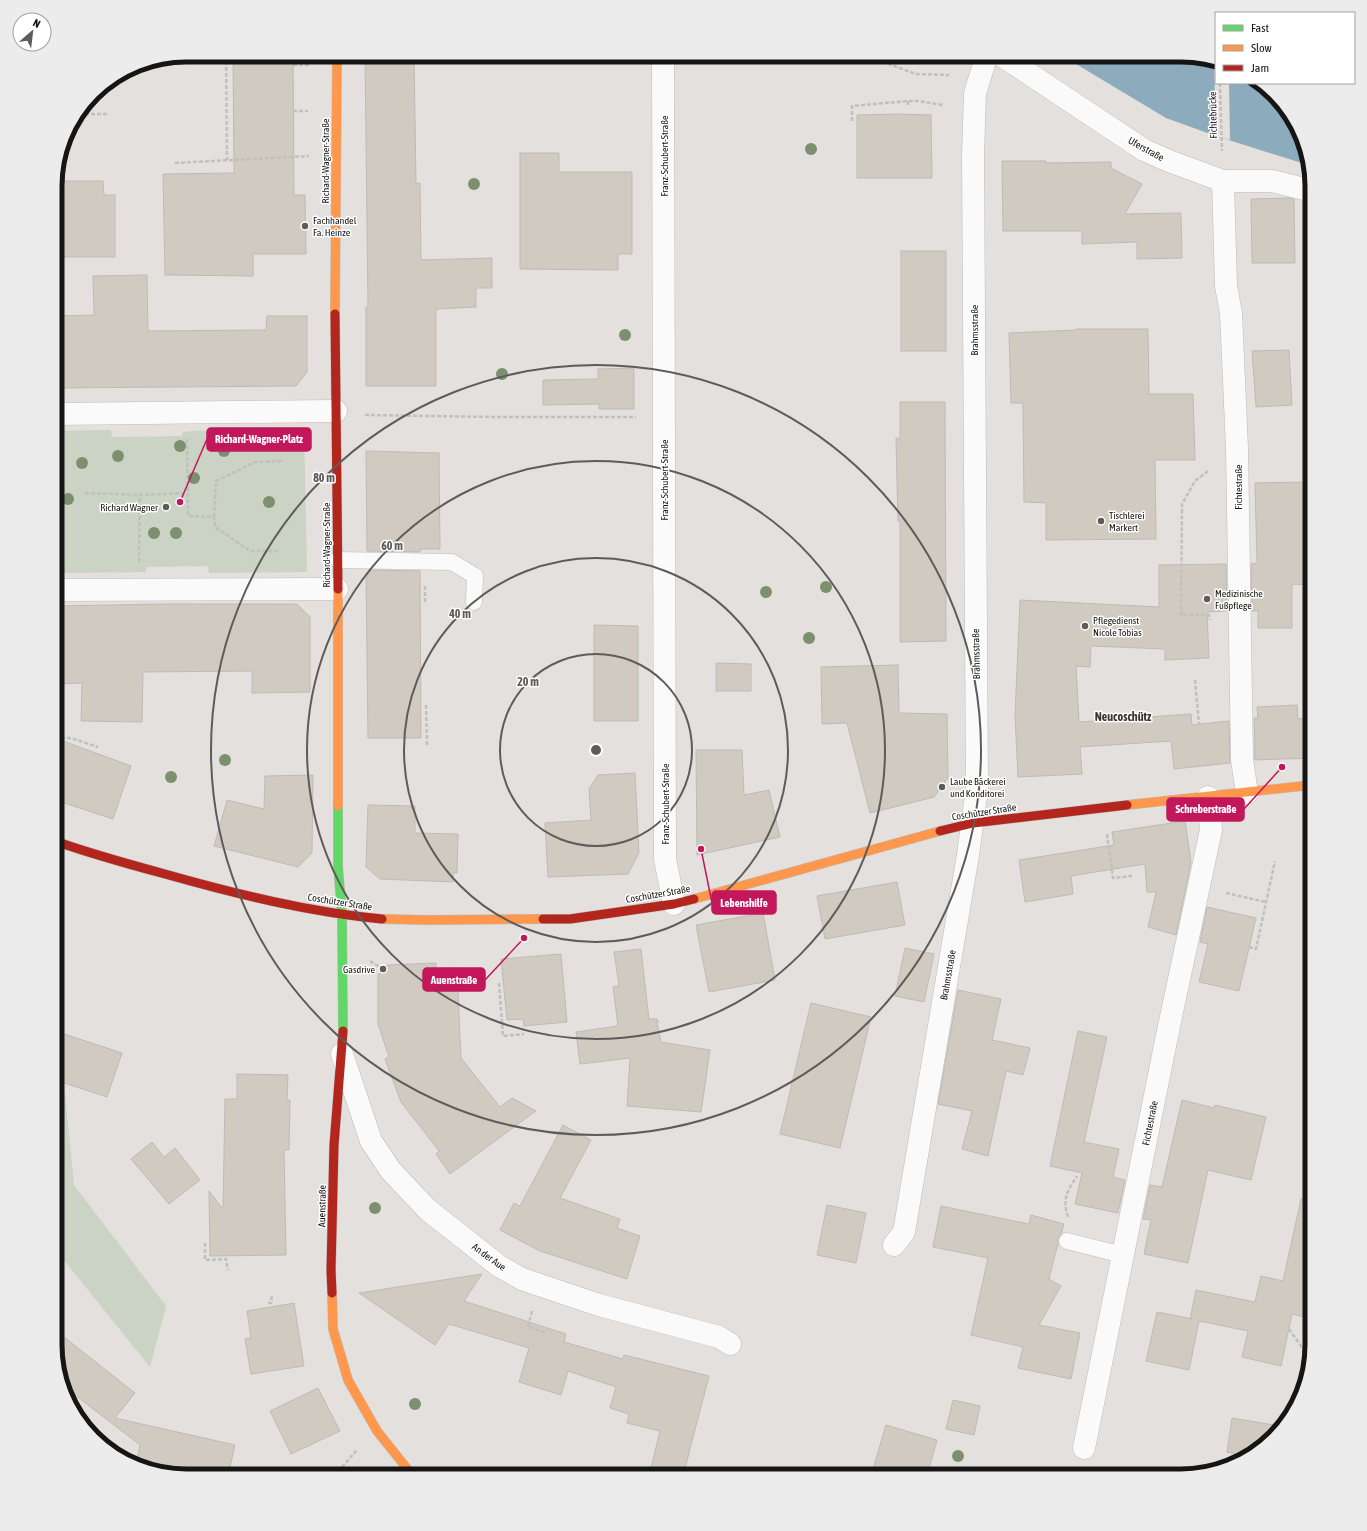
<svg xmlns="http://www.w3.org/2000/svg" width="1367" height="1531" font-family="'Asap Condensed',sans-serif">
<rect width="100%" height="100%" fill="#e3e0dd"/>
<g fill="#cbd3c4">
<path d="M304 429 307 572 209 573 208 566 146 567V572L55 573V431L111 430 112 437 182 436 183 432 192 431Z"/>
<path d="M55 1090 65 1093 74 1185 166 1306 150 1367 55 1249Z"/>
</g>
<path fill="#8cacbe" d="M1061 55H1189L1216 62V83H1256L1285 106 1305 144 1308 165 1216 136 1166 118Z"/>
<path fill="#e3e0dd" d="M1214 62H1216V83H1229L1230 140 1216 136Z"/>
<g fill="#d0cac0" stroke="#bdbbb8">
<path d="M233 55H293L294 195H305L306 254H253V276L165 275 163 174 234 173Z"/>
<path d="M365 55H414L416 184 420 183 421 260 492 258V288H476V307L436 309V386H366V307H368Z"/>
<path d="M897 114 931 115 932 178H857V115Z"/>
<path d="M520 153H559V172H632V254H618V270L520 269Z"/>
<path d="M1002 161H1046V163L1111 162V168L1142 184 1125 214 1181 213 1182 258 1137 259V242L1082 244V231H1003Z"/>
<path d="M55 181H103L104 195H115V257H55Z"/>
<path d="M1290 198 1294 199 1295 263H1252L1251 199Z"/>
<rect x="901" y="251" width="45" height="100"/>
<path d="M147 275 148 331 266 330 267 316H307V372L296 386 55 388V316L94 315 93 276Z"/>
<path d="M1076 329H1148L1149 394H1193L1195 460H1155L1156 539 1046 540V503L1024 502 1023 403H1011L1009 333 1076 330Z"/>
<path d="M1289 350 1292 405 1256 407 1252 351Z"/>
<path d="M634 368V409H599V404L543 405V380L598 379V369Z"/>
<path d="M900 402H945L946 641 900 642V521H898L896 438 900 439Z"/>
<path d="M366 451 439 453 440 549H420V552L367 551Z"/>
<path d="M1308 482 1310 558H1312V585L1292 584V628H1258V611H1252L1251 564 1257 563 1255 483Z"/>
<path d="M1226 564 1227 611 1207 612 1209 658 1165 660V649L1091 646 1090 667 1076 666 1079 722 1191 714 1192 725 1229 721 1230 763 1174 769 1171 741 1080 747 1082 774 1018 777 1015 716 1020 600 1159 607V565Z"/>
<path d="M368 570 420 571 421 738H368L366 573H368Z"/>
<path d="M165 604H297L310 617V692L252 693V671L143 672 142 722 81 721 82 683 55 684V606Z"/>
<path d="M594 625 638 626V721H594Z"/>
<path d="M716 663 751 664V691H716Z"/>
<path d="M898 665 899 713 947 714 948 778 934 797 870 813 847 723 822 724 821 667Z"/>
<path d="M1297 705 1298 719 1312 717V758L1255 760 1254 718H1258L1257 707Z"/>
<path d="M55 738 131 766 113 819 55 800Z"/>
<path d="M696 750H742L744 795 769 790 780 837 697 855Z"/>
<path d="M635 773 639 853 628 874 548 877 545 823 591 820 589 789 598 775Z"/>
<path d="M313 775 312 853 298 867 214 846 227 800 264 809 265 776Z"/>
<path d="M368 805 415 806V833L458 834 457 873H453V882L380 879 366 867Z"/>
<path d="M1185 821 1191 862 1176 935 1148 927 1156 892H1147L1145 864 1071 876 1073 894 1025 902 1019 860 1114 845 1112 832Z"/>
<path d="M897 882 905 925 825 939 817 896Z"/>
<path d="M1207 907 1256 918 1239 991 1199 982 1208 944 1200 942Z"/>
<path d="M763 913 775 980 709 992 696 925Z"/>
<path d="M905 948 934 954 924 1002 895 996Z"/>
<path d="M641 949 649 1019H657V1021H659L657 1022 661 1042 710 1050 701 1112 627 1106 630 1058 580 1064 576 1032 618 1026 613 987 619 986 614 952Z"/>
<path d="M561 954 567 1022 524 1026 523 1019 507 1020 501 959Z"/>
<path d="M436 963V969L457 968 461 1058 500 1107 512 1098 536 1111 450 1174 436 1154 439 1151 401 1102 385 1059 389 1057 378 1024V975L387 965Z"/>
<path d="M958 990 1001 999 992 1040 1030 1048 1023 1075 1006 1071 988 1156 962 1149 972 1111 938 1104Z"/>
<path d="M811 1003 871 1017 840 1148 780 1134Z"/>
<path d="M55 1031 122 1053 107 1097 55 1080Z"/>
<path d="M1078 1031 1107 1037 1084 1142 1119 1149 1113 1177 1125 1180 1118 1213 1075 1204 1082 1173 1050 1166Z"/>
<path d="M237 1074 288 1075 287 1100H290L289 1150H284L286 1255 210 1256 209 1191 223 1209 225 1099H237Z"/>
<path d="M1182 1100 1214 1108 1215 1105 1266 1117 1251 1180 1208 1170 1188 1263 1144 1254 1151 1220 1143 1219 1150 1185 1162 1187Z"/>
<path d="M563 1125 591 1140 560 1198 620 1219 617 1228 640 1236 627 1279 540 1251 500 1230 514 1203 520 1206Z"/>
<path d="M152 1142 164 1157 175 1148 200 1180 169 1204 131 1159Z"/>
<path d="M1301 1199 1312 1200V1303L1308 1318 1292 1314 1281 1366 1242 1357 1248 1331 1199 1321 1189 1370 1146 1361 1157 1312 1193 1319H1190L1196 1290 1255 1302 1261 1276 1283 1281Z"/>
<path d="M827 1205 866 1213 856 1263 817 1255Z"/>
<path d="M941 1206 1029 1224 1031 1215 1064 1224 1061 1234 1058 1238V1244L1049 1279 1061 1286 1039 1325 1080 1333 1071 1379 1018 1368 1023 1347 971 1335 988 1258 933 1247Z"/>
<path d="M482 1274 464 1301 566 1334 564 1342 623 1359 624 1355 709 1376 683 1476H649L660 1431 627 1423 629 1414 610 1408 616 1387 568 1371 561 1395 519 1382 529 1348 449 1324 435 1345 359 1293Z"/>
<path d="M294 1303 304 1366 251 1374 245 1339 251 1338 247 1311Z"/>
<path d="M55 1330 135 1393 115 1418 235 1445 228 1476H193L136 1463 140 1445 62 1385 55 1345Z"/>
<path d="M318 1388 340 1431 291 1454 270 1411Z"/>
<path d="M953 1400 980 1406 974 1435 946 1429Z"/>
<path d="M1232 1418 1280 1426 1261 1449 1248 1456 1227 1452Z"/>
<path d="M886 1425 937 1440 927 1476H871Z"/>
</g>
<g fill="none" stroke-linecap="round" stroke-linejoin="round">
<defs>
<g id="lane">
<path d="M338 560 452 562 475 576 474 602"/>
<path d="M1067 1241 1123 1255"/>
</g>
<g id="street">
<path d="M663 55 665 859 674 904"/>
<path d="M1001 55 1144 150 1169 161 1223 181H1272L1312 191"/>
<path d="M1223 181 1226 286 1231 313 1237 448 1242 760 1247 793"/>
<path d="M55 414 336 411"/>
<path d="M55 590 337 589"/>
<path d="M342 1054 371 1141 391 1171 428 1210 499 1266 522 1279 599 1305 719 1337 730 1344"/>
<path d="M894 1245 904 1232 968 855 977 788 973 155 975 93 987 55"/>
<path d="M1084 1448 1169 1026 1211 830 1208 797"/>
</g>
<path id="fast" d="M338 806V866L342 915 343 1031"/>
<g id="slow">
<path d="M335 314 337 55"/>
<path d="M338 589V806"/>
<path d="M1127 805 1312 785"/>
<path d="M694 899 940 831"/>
<path d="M382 919 428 920 543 919"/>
<path d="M332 1293 333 1329 348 1380 377 1431 413 1476"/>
</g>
<g id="jam">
<path d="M335 314 338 589"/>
<path d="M940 831 973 823 1127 805"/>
<path d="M55 841C91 854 128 864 165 874 236 894 308 912 382 919"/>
<path d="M543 919H570L674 904 694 899"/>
<path d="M332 1293 331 1270 334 1145 343 1031"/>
</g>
</defs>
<use href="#lane" stroke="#bfbcba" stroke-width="17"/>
<use href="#street" stroke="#bfbcba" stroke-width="23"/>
<use href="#fast" stroke="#bfbcba" stroke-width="10"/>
<use href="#slow" stroke="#bfbcba" stroke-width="10"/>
<use href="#jam" stroke="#bfbcba" stroke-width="10"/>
<g stroke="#c0c0be" stroke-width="2.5" stroke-dasharray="4 2" stroke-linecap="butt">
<path d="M226 55 227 160"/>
<path d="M872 55 886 63 916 74 949 75"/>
<path d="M293 65H309"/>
<path d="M1220 83 1222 151"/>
<path d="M908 101V106"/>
<path d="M293 111H308"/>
<path d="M79 114H107"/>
<path d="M852 121V106L908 101H918L943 105"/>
<path d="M175 163 309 156"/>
<path d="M365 415 494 417H636"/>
<path d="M187 439 188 516 214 517 215 527 250 551H280"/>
<path d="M1208 471 1195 481 1182 504 1181 615H1209L1210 620"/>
<path d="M85 493 140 495 187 493"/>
<path d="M214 517 216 481 255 462 284 461"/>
<path d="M139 562 140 495"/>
<path d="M425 586V602"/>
<path d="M1195 680 1199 724"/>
<path d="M55 688 59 687"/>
<path d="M426 705 427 745"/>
<path d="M55 738H71L98 747"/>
<path d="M1107 834 1113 878 1132 876"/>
<path d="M1226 893 1266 902"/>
<path d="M1249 947 1256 949 1275 861"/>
<path d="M370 961 383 969"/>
<path d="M499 983 503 1036 524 1034"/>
<path d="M1068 1217C1062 1198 1067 1192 1077 1176"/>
<path d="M205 1243V1260L226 1259 228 1270"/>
<path d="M268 1303H271L272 1294"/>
<path d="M532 1311 528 1327 546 1333"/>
<path d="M1289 1329 1301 1346 1311 1348"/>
<path d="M70 1401 75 1395"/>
<path d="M180 1473V1475"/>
<path d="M334 1476 357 1450"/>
</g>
<use href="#lane" stroke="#fbfafa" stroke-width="16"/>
<use href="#street" stroke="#fbfafa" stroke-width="22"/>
<use href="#fast" stroke="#63d668" stroke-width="9"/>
<use href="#slow" stroke="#ff974d" stroke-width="9"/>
<use href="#jam" stroke="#b3261e" stroke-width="9"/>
</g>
<g fill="#7c8f6e">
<circle cx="811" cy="149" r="6"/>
<circle cx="474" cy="184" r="6"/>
<circle cx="625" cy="335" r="6"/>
<circle cx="502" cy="374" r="6"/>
<circle cx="180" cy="446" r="6"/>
<circle cx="224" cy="451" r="6"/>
<circle cx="118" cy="456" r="6"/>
<circle cx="82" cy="463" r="6"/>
<circle cx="194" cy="478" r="6"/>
<circle cx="68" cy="499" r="6"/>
<circle cx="269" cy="502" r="6"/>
<circle cx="154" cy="533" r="6"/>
<circle cx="176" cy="533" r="6"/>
<circle cx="826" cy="587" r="6"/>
<circle cx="766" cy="592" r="6"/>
<circle cx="809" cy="638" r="6"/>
<circle cx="225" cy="760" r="6"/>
<circle cx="171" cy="777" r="6"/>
<circle cx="375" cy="1208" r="6"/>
<circle cx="415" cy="1404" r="6"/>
<circle cx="958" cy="1456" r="6"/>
</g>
<g fill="none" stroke="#5e5c5a" stroke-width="2">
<circle cx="596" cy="750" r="96"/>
<circle cx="596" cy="750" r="192"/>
<circle cx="596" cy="750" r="289"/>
<circle cx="596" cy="750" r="385"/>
</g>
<g fill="#5e5c5a" stroke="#fff" stroke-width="1.5">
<circle cx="305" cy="226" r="4"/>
<circle cx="166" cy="507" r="4"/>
<circle cx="1101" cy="521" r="4"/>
<circle cx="1207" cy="599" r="4"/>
<circle cx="1085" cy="626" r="4"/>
<circle cx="942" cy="787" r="4"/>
<circle cx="383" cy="969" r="4"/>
</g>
<g text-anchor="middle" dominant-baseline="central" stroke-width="3" stroke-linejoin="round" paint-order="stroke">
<g font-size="10" fill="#161513" stroke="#fff">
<text transform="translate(1213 115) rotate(-91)">Fichtebrücke</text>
<text transform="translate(1146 149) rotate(29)">Uferstraße</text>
<text transform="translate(664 156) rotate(-90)">Franz-Schubert-Straße</text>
<text transform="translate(325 161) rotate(-90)">Richard-Wagner-Straße</text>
<text transform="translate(974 330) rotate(-90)">Brahmsstraße</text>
<text transform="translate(664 480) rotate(-90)">Franz-Schubert-Straße</text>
<text transform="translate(1238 487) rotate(-90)">Fichtestraße</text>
<text transform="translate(326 545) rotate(-90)">Richard-Wagner-Straße</text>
<text transform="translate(976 654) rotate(-91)">Brahmsstraße</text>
<text transform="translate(665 804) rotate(-90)">Franz-Schubert-Straße</text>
<text transform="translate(984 812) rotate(-9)">Coschützer Straße</text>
<text transform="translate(658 894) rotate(-10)">Coschützer Straße</text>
<text transform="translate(340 902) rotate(9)">Coschützer Straße</text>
<text transform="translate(948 975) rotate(-80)">Brahmsstraße</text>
<text transform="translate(1150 1123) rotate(-79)">Fichtestraße</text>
<text transform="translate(322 1206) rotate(-89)">Auenstraße</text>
<text transform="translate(489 1257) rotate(36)">An der Aue</text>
</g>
<g font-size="10" fill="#161513" stroke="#fff" text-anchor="start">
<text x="313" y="220">Fachhandel<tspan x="313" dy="12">Fa. Heinze</tspan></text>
<text x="158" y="507" text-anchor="end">Richard Wagner</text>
<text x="1109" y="515">Tischlerei<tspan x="1109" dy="12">Markert</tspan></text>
<text x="1215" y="593">Medizinische<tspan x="1215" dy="12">Fußpflege</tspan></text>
<text x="1093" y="620">Pflegedienst<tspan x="1093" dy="12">Nicole Tobias</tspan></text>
<text x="950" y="781">Laube Bäckerei<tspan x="950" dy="12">und Konditorei</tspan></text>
<text x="375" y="969" text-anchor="end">Gasdrive</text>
</g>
<g font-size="12" font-weight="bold" fill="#3b3833" stroke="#fff">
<text x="1123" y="717">Neucoschütz</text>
</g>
</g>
<path d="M0 0H1367V1531H0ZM186 62H1181A124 124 0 0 1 1305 186V1345A124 124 0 0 1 1181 1469H186A124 124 0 0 1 62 1345V186A124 124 0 0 1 186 62Z" fill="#ececec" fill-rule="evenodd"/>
<path fill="none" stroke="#161513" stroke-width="5" d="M186 62H1181A124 124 0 0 1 1305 186V1345A124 124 0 0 1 1181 1469H186A124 124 0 0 1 62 1345V186A124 124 0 0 1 186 62Z"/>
<circle cx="596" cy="750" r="6" fill="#5e5c5a" stroke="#fff" stroke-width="2"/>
<g font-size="12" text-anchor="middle" font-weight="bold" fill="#5e5c5a" stroke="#fff" stroke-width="3" stroke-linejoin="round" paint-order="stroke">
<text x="324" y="482">80 m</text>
<text x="392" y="550">60 m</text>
<text x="460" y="618">40 m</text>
<text x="528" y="686">20 m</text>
</g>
<path fill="none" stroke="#c2185b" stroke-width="1.5" d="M180 502L207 439M1282 767L1244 809M701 849L712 903M524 938L485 980"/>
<g fill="#c2185b" stroke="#fff" stroke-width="1.5">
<circle cx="180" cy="502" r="4"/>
<circle cx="1282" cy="767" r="4"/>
<circle cx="701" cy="849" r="4"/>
<circle cx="524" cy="938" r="4"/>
</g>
<g fill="#c2185b" stroke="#c2185b" stroke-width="1.5">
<rect x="207" y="428" width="104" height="23" rx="4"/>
<rect x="1167" y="798" width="77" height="23" rx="4"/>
<rect x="712" y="891" width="64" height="23" rx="4"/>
<rect x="423" y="968" width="62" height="23" rx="4"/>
</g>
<g font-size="11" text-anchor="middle" font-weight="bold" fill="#fff">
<text x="259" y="443">Richard-Wagner-Platz</text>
<text x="1206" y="813">Schreberstraße</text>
<text x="744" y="907">Lebenshilfe</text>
<text x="454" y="984">Auenstraße</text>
</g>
<rect x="1215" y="12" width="140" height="72" fill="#ffffff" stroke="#a2a1a1"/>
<rect x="1223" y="25" width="20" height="6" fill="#63d668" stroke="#a2a1a1"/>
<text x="1251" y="32" font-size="12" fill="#161513">Fast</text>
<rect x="1223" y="45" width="20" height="6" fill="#ff974d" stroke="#a2a1a1"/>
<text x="1251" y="52" font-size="12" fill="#161513">Slow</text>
<rect x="1223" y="65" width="20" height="6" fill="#b3261e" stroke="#a2a1a1"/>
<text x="1251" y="72" font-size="12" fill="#161513">Jam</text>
<g transform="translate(32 32) rotate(28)"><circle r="19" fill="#ffffff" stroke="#a2a1a1"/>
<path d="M0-3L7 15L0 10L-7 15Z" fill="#5e5c5a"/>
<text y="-6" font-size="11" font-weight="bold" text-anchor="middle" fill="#161513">N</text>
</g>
</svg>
